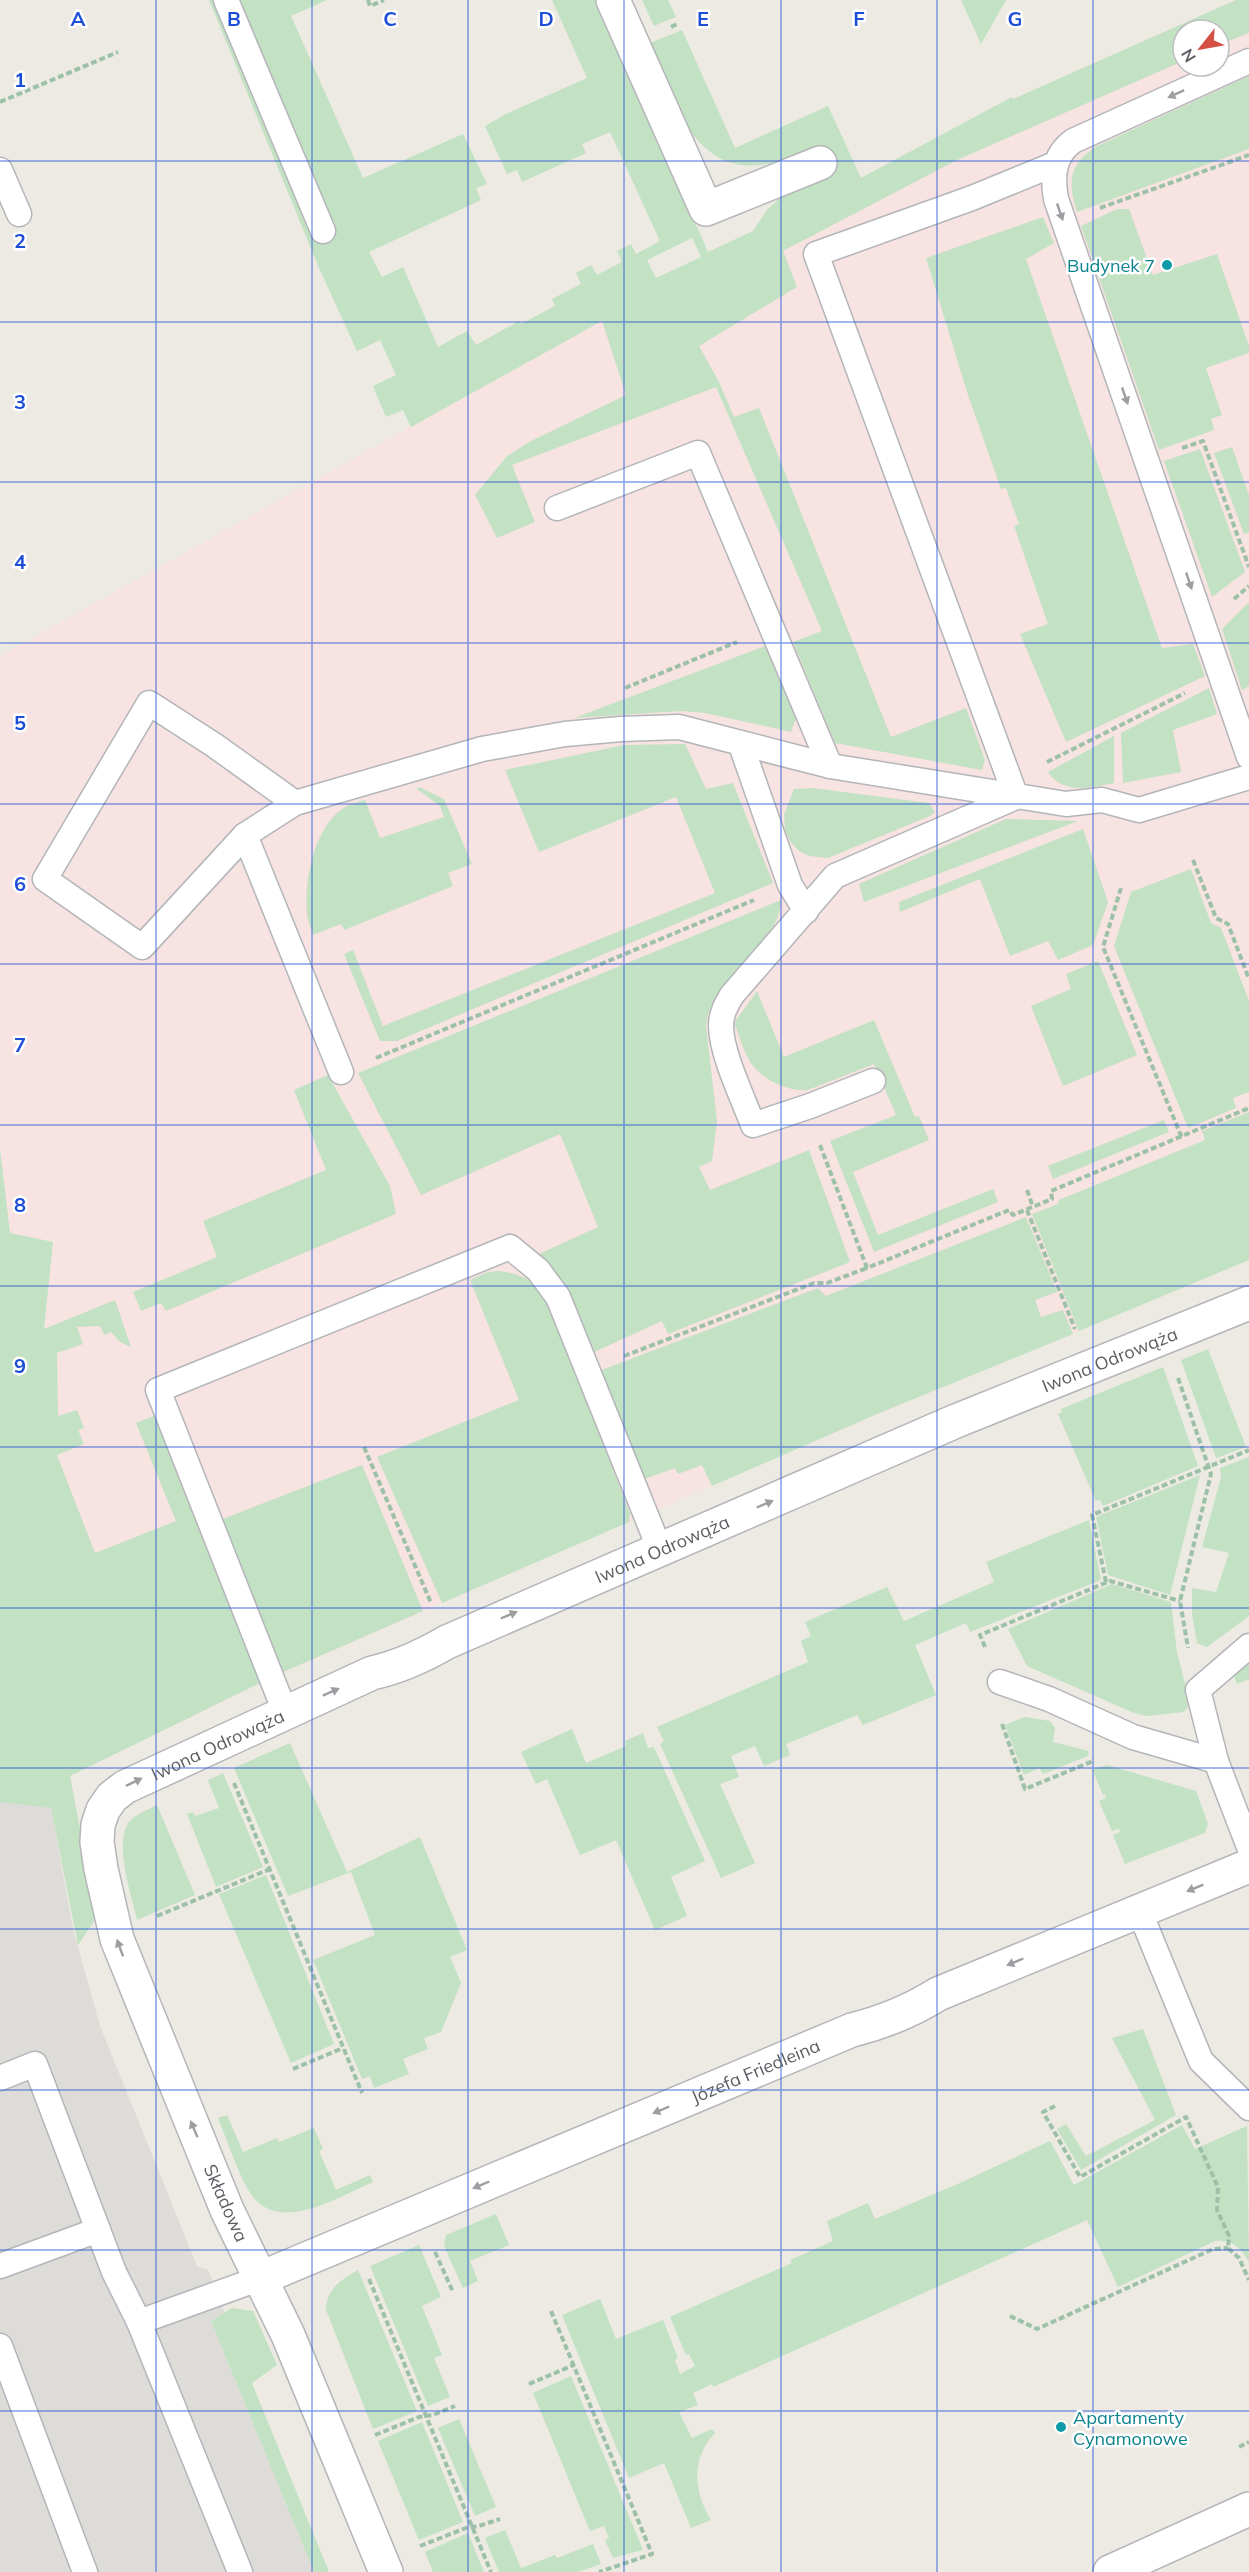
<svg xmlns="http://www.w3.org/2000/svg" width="1249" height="2572" font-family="Mulish,sans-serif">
<rect width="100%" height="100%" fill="#eceae3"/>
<path fill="#dedcd8" d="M0 1588 74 1774 47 1786 73 1929 100 2026 197 2266 208 2270 218 2293 225 2314 211 2321 314 2572H0Z"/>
<path fill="#f7e3e1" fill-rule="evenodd" d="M1236 0H1249V1260L877 1414 442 1603 271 1678 74 1774 44 1329 53 1242 10 1233 0 1149V656L602 320 1012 97 1013 99ZM1183 30H1219V66H1183Z"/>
<g fill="#c3e1c3" fill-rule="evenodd">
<path d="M209 0H327L291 16 363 178 463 134 487 184 476 188 481 200 369 252 382 277 403 267 438 347 467 331 476 345 519 321 521 324 555 306 552 299 581 284 576 273 591 265 597 275 622 262 617 251 631 244 636 254 660 241 610 132 582 144 586 153 522 182 517 170 507 174 485 126 506 114 587 78 552 0H596L708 252 753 231 767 210 780 198 830 175 819 147C760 171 723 180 683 122L650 43 682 30 735 148 828 106 861 178 1012 97 1013 99 1236 0H1249V33L1219 45V30H1183V61L957 160 783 251 797 287 699 346 719 382 734 417 759 408 891 737 966 708 985 760 982 770 835 743 793 642 822 631 716 387 512 465 535 522 497 538 475 495 507 456 531 441 626 395 602 321 411 427 403 410 386 417 373 386 396 375 380 340 357 351 319 268ZM692 238 701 257 656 278 647 260Z"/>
<path d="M642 0H668L676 17 654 26Z"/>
<path d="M961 0H1006L981 44Z"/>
<path d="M1249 76V149L1077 212C1067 181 1069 164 1097 146Z"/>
<path d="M1117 209H1129L1153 275 1217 254 1249 346V353L1206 368 1222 415 1211 419 1214 430 1159 450 1081 226Z"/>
<path d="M1043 217 1054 243 1026 259 1162 648 1193 644 1205 676 1066 742 1020 634 1048 624 1014 526 1019 524 1006 488 1001 489 968 395 926 258Z"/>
<path d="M1232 447 1249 495V532L1244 534 1214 453Z"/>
<path d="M1200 449 1245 572 1212 597 1164 461Z"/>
<path d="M1249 602V686L1242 690 1222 629Z"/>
<path d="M765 646 796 718 791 732 705 713 681 711 574 718Z"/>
<path d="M1209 688 1217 714 1173 730 1181 772 1123 783 1121 733Z"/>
<path d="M1114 736V783C1090 788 1064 795 1048 772Z"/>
<path d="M685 744 706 789 733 783 773 883 397 1041H380L344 954 353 950 383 1026 715 893 676 797 539 852 505 770 624 745Z"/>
<path d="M419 787 444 799 472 864 448 873 453 886 344 930 341 924 313 935C311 928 307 920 307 912 304 879 315 823 347 806 352 803 359 802 365 800L380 838 444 817 440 806 417 789Z"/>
<path d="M812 788 929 803 935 812 930 816 828 858 809 856 799 851 790 841 785 830 784 815 794 789Z"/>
<path d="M1006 819 1078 821 864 902 859 884Z"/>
<path d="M1083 829 1108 902 1093 945 1058 960 1048 941 1010 956 980 879 900 912 899 902Z"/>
<path d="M1191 869 1211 923 1221 928 1249 1001V1092L1233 1098 1236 1108 1188 1128 1114 946 1131 892Z"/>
<path d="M781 900C779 950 712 973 706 1026L717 1121 712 1161 699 1167 710 1190 809 1150 850 1262 668 1334 662 1321 592 1353 568 1292 539 1254 598 1227 560 1134 421 1195 358 1073Z"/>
<path d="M1098 961 1137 1055 1063 1086 1031 1006 1071 989 1066 974Z"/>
<path d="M757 991 784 1057 874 1020 915 1117 919 1116 929 1140 853 1172 878 1235 993 1189 998 1202 874 1252 830 1141 896 1115 874 1064 808 1090C786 1092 759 1079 748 1058 742 1047 739 1034 734 1023Z"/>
<path d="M328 1075 390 1186 396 1214 166 1311 161 1303 141 1311 133 1292 217 1257 203 1221 326 1170 294 1090Z"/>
<path d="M1249 1112V1260L1079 1331 1032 1214 1058 1204 1059 1200 1205 1140 1202 1131Z"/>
<path d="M1164 1120 1169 1132 1053 1179 1048 1166Z"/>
<path d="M0 1149 10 1233 53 1242 44 1329 115 1300 131 1347 120 1342 111 1332 104 1335 100 1326 77 1327 83 1344 57 1353 58 1416 77 1410 84 1428 78 1430 84 1444 57 1455 95 1553 176 1521 136 1423 156 1415 260 1683 70 1776 97 1917 78 1945 51 1808 0 1802Z"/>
<path d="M1026 1217 1057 1292 1035 1300 1041 1317 1063 1310 1073 1334 877 1414 712 1486 702 1465 678 1474 675 1468 642 1480 599 1371 818 1288 826 1296Z"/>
<path d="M498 1271C518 1273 532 1279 545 1295L630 1514 629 1522 442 1603 377 1457 519 1400 470 1280 488 1272Z"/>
<path d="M1208 1349 1246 1447 1216 1458 1181 1360Z"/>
<path d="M1163 1367 1198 1466 1103 1506 1100 1500 1096 1501 1058 1414 1062 1412 1061 1409Z"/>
<path d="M1249 1457V1616L1207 1647 1197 1643 1192 1614V1588L1216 1592 1229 1553 1202 1547 1221 1477 1220 1468Z"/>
<path d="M362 1465 423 1611 281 1673 220 1520Z"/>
<path d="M1200 1475 1170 1595 1108 1575 1096 1517Z"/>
<path d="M1089 1520 1101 1580 970 1632 966 1623 915 1645 936 1695 863 1725 857 1715 786 1744 790 1755 764 1766 755 1746 731 1756 739 1777 720 1784 755 1863 721 1878 660 1744 664 1741 657 1727 808 1662 801 1641 811 1636 805 1622 887 1587 904 1621 994 1582 986 1562Z"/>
<path d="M1112 1584 1171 1602 1177 1652 1190 1704 1184 1712 1147 1716 1134 1713 1027 1666 1008 1629Z"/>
<path d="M1249 1661V1679L1237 1684 1233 1674Z"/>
<path d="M1025 1717 1050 1721 1055 1728 1053 1742 1089 1751 1088 1756 1043 1774 1039 1768 1024 1775 1005 1725Z"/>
<path d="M572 1729 586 1763 626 1746 625 1741 643 1733 648 1748 654 1747 705 1861 671 1877 687 1916 655 1930 616 1840 580 1855 547 1779 536 1784 521 1752Z"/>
<path d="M290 1743 347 1872 420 1837 467 1950 450 1957 461 1983 441 2032 424 2038 428 2049 403 2059 409 2074 374 2088 370 2076 362 2079 313 1960 375 1935 351 1872 288 1896 234 1768Z"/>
<path d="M1107 1765 1196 1791 1208 1824 1205 1833 1125 1864 1113 1835 1120 1832 1119 1829 1112 1831 1099 1801 1106 1798 1105 1794 1103 1795 1092 1769Z"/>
<path d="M223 1773 263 1867 216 1887 187 1814 193 1812 195 1816 219 1808 208 1780Z"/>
<path d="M157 1805 195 1895 137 1920C132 1897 113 1842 129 1822 135 1814 148 1810 157 1805Z"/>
<path d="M266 1875 334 2044 291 2063 219 1894Z"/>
<path d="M1143 2029 1176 2115 1081 2170 1057 2129 1066 2124 1086 2156 1155 2120 1112 2038Z"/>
<path d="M227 2115 243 2152 277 2138 279 2142 314 2128 323 2149 319 2151 336 2190 370 2175 373 2182C337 2197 277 2237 249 2191 236 2169 228 2142 218 2118Z"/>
<path d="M1182 2125 1195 2149 1247 2126 1249 2263C1242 2249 1233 2239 1215 2241L1118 2287 1087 2220 713 2387 712 2384 693 2393 698 2405 679 2412 692 2438 712 2429 715 2433C691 2458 693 2491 711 2520L691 2528 664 2463 629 2478 562 2315 600 2299 616 2339 663 2320 678 2358 675 2360 680 2374 695 2366 689 2354 686 2355 670 2317 792 2263 790 2260 833 2241 827 2221 868 2203 875 2219 960 2183 1050 2141 1074 2185Z"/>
<path d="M496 2214 509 2245 470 2261 478 2281 463 2288 444 2246 446 2235Z"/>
<path d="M419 2245 441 2297 422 2306 442 2355 434 2358 450 2397 428 2406 370 2266Z"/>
<path d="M358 2270 417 2411 373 2429 326 2310C327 2288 340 2281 358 2270Z"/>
<path d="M232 2308 253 2311 277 2365 252 2383 329 2572H314L211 2321Z"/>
<path d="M571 2376 643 2550 613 2558 605 2540 609 2538 604 2526 590 2531 533 2393Z"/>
<path d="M459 2419 496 2507 475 2516 438 2428Z"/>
<path d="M422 2422 463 2522 419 2540 378 2441Z"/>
<path d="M505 2530 521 2568 555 2555 557 2558 593 2544 601 2564 578 2572H499L485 2538Z"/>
<path d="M468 2533 484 2572H433L425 2552Z"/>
</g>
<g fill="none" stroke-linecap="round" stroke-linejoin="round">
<defs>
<g id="service">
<path d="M226 0 323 231"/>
<path d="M1249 61 1073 141C1053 156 1052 176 1056 199L1249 757"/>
<path d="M0 170 19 214"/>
<path d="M557 508 698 453 830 766"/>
<path d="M741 745 790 885 806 911"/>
<path d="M295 803 245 835 142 947 45 879 149 703 214 745 295 803 482 749 565 734 621 729 679 727 830 766 1066 804 1102 800 1139 810 1249 777"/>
<path d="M245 835 341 1072"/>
<path d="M873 1081 810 1106 753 1125C743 1098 721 1053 721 1026 721 1014 726 1005 732 995L835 876 1016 797 816 254 972 198 1055 164"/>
<path d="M1249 1646 1198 1690 1216 1761 1249 1847"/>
<path d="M1000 1682 1049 1699 1133 1737 1216 1761"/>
<path d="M285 1712 158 1390 510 1247 538 1270 558 1297 660 1550"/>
<path d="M1139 1910 1201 2061 1249 2108"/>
<path d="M0 2078 35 2064 114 2272 139 2322"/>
<path d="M0 2266 98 2230"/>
<path d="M0 2346 85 2572"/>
<path d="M240 2572 139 2322 261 2278"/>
</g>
<g id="minor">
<path d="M613 0 706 209 820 163"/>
<path id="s1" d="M261 2278 852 2030C884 2022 911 2011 938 1994L1249 1866"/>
<path id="s2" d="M386 2572 288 2335 227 2210 117 1939 101 1869 97 1842 98 1825 103 1810 112 1797 125 1787 372 1673C399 1667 423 1656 447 1642L956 1421 1249 1303"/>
<path d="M1110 2572 1249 2509"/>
</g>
</defs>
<use href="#service" stroke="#b4b5b9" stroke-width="27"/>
<use href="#minor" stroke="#b4b5b9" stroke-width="36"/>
<g stroke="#9dc1a8" stroke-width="4" stroke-dasharray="6 3" stroke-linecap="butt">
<path d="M368 0 370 6 384 0"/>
<path d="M671 27 679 23"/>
<path d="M0 102 118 52"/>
<path d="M1100 208 1249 155"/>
<path d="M1182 448 1203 441 1249 567"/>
<path d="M1234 599 1249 586"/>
<path d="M625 688 737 642"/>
<path d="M1047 762 1185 693"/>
<path d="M1193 860 1216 918 1228 924 1249 979"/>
<path d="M1121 888 1103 947 1182 1138"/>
<path d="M376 1058 754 900"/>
<path d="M820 1145 867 1268 1009 1210 1013 1215 1052 1199 1051 1191 1249 1108"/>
<path d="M1027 1190 1033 1207"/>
<path d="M1027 1210 1075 1329"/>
<path d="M624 1356 814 1283H827L867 1268"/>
<path d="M1178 1378 1211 1474 1180 1601 1188 1648"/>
<path d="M364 1447 431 1603"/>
<path d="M1106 1582 1092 1515 1249 1450"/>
<path d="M985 1647 980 1635 1110 1581 1180 1601"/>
<path d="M1002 1724 1025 1789 1093 1761"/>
<path d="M234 1783 362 2093"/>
<path d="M157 1916 270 1869"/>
<path d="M293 2069 343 2048"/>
<path d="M1055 2106 1043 2112 1080 2177 1186 2117 1218 2187 1217 2210 1229 2236 1228 2248 1239 2258 1249 2280"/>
<path d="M435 2252 453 2292"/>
<path d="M369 2279 491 2572"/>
<path d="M551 2311 652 2554 599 2572"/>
<path d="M1010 2316 1037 2329 1213 2249 1228 2248"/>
<path d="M529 2384 574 2365"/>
<path d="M375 2435 419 2417 433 2415 455 2406"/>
<path d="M1239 2447 1249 2442"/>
<path d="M420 2546 466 2528 479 2526 500 2519"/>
</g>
<use href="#service" stroke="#fff" stroke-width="24"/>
<use href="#minor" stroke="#fff" stroke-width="33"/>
</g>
<defs><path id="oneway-solid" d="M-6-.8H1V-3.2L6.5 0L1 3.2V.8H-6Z" transform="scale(1.5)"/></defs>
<g fill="#9d9ea1">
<use href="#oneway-solid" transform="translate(1176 94) rotate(155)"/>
<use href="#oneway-solid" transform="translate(1060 212) rotate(71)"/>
<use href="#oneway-solid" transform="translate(1125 396) rotate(71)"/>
<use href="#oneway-solid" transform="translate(1189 581) rotate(71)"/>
<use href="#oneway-solid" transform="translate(765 1504) rotate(-23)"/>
<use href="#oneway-solid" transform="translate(509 1615) rotate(-23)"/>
<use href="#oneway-solid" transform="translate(331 1692) rotate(-24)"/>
<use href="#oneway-solid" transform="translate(134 1782) rotate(-26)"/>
<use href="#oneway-solid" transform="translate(1195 1888) rotate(158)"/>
<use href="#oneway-solid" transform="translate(120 1948) rotate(-110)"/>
<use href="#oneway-solid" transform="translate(1015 1962) rotate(157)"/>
<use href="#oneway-solid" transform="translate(661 2110) rotate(157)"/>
<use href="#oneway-solid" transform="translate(194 2129) rotate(-113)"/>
<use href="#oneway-solid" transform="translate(481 2185) rotate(157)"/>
</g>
<path fill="none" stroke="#1d4ed8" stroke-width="1.5" stroke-opacity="0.55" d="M156 0V2572M312 0V2572M468 0V2572M624 0V2572M781 0V2572M937 0V2572M1093 0V2572M0 161H1249M0 322H1249M0 482H1249M0 643H1249M0 804H1249M0 964H1249M0 1125H1249M0 1286H1249M0 1447H1249M0 1608H1249M0 1768H1249M0 1929H1249M0 2090H1249M0 2250H1249M0 2411H1249"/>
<g fill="#0f9aa8" stroke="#fff" stroke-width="2">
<circle cx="1167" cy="265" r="6"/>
<circle cx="1061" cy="2427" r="6"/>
</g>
<g text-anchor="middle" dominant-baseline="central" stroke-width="5" stroke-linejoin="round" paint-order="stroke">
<g font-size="18" fill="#0d838f" stroke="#fff" text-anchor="end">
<text x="1155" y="265">Budynek 7</text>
<text x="1073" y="2417" text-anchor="start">Apartamenty<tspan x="1073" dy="21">Cynamonowe</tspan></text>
</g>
<g font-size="18" fill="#5b5e62" stroke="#fff">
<text stroke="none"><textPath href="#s2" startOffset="1926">Iwona Odrowąża</textPath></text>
<text stroke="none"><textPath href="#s2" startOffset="1440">Iwona Odrowąża</textPath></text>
<text stroke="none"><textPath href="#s2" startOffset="954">Iwona Odrowąża</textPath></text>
<text stroke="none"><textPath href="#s1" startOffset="536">Józefa Friedleina</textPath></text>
<text transform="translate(226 2203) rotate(66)">Składowa</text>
</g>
</g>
<g font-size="20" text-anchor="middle" font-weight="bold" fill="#1d4ed8" stroke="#fff" stroke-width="5" stroke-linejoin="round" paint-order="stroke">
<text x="78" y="26">A</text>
<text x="234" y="26">B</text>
<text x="390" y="26">C</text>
<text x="546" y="26">D</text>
<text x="703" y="26">E</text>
<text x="859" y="26">F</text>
<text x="1015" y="26">G</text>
<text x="20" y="87">1</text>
<text x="20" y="248">2</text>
<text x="20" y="409">3</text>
<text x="20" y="569">4</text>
<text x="20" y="730">5</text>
<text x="20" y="891">6</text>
<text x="20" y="1052">7</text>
<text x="20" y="1212">8</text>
<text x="20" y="1373">9</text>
</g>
<g transform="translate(1201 48) rotate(239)"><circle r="28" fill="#ffffff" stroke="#bdbfc0" stroke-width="1.5"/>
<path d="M0-4.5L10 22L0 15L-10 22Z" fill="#d35043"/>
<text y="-9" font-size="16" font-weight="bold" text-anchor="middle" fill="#5b5e62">N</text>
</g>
</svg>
